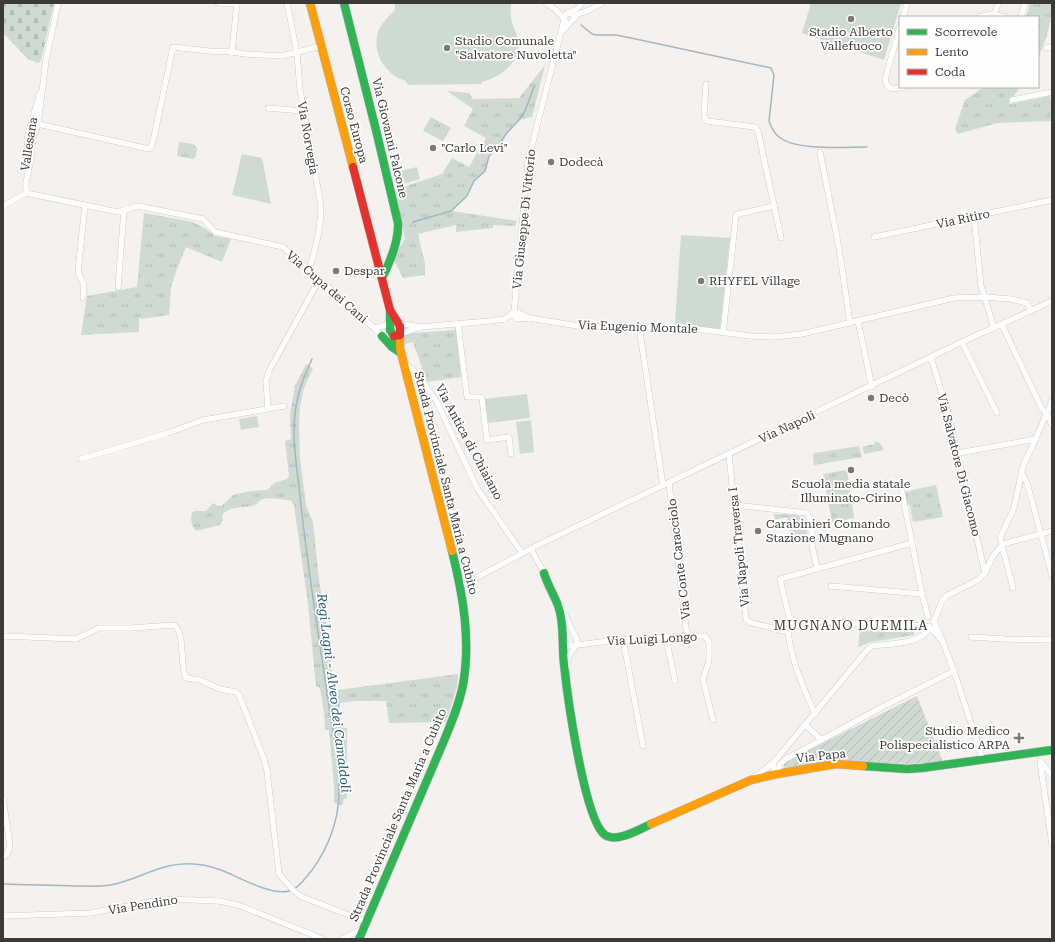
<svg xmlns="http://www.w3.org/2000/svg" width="1055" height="942" font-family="'Roboto Serif',serif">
<defs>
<pattern id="grass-tufts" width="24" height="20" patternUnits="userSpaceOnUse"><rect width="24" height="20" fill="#cfdad2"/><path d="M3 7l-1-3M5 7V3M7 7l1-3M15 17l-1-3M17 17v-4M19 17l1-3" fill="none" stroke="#b3bcb5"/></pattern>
<pattern id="cemetery-stones" width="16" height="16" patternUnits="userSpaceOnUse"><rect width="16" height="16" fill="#cfdad2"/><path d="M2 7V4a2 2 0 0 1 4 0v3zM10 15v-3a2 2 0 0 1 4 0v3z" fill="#b3bcb5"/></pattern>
<pattern id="garden-furrows" width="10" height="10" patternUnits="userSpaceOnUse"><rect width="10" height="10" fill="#cfdad2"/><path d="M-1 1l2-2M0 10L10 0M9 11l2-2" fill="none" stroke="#b3bcb5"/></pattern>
</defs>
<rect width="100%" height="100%" fill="#f4f1ef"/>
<g fill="url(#grass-tufts)">
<path d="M1030 3H1052C1052 22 1046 41 1038 58V17H1026Z"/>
<path d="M545 65 532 117 519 120 506 134 497 148 489 156 486 170 474 181 467 196 452 211 517 221 515 226 493 225V228L456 232V225L418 234 425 264V275L403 278 393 258 405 239 394 190 442 174 452 158 469 167 486 138 464 126 473 109 447 91 469 93 473 99 519 98Z"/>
<path d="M984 87H1020L1009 103 1010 104 1050 96 1052 106V121L997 123 958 134 955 129 965 100Z"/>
<path d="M431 117 451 128 443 141 423 131Z"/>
<path d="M179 142 193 144 197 148 196 156 193 159 177 156Z"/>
<path d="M144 213 193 222 206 229 215 236 231 239 222 262 186 247 177 269 171 287 169 315 141 319 139 317V332L81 335 87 296 137 287Z"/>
<path d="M456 330 461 377 427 382 413 342 405 344 403 335 413 333Z"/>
<path d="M306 364 313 368 303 391 300 407 299 423 300 458 306 506 313 522 319 580 329 642 332 674 334 684 338 690 458 674 457 687 446 722 389 723 386 701H356L340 703 339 726 342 728H347V798L344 799 342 805 334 803V785L329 730H325L324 713 320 688 316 686 308 604 294 505 291 501 288 500C280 499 271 497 263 499 258 501 257 505 252 506 241 508 230 506 222 515L223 520 220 525 196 531C192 527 190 519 192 513L195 511H206L213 503 218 506H222L233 495 250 491 266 490 269 489 274 483 287 479 289 476 285 441 291 439 290 414 295 386Z"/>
<path d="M874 441 880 443 884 450 864 454 862 447 875 444Z"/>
<path d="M859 446 862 457 814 465 813 455 815 453Z"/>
<path d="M847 470 854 518 832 522 823 474Z"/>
<path d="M936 485 943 517 913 522 910 506 906 503 904 492Z"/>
<path d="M774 514 798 515 808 526 807 535 792 539 787 517 775 520Z"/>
<path d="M860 631 914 632V635L871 642 858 647Z"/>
</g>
<path fill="url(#cemetery-stones)" d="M3 3H54L41 61 38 63 28 59 3 33Z"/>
<path fill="url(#garden-furrows)" d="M917 696 943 762 909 764 833 761 786 769 784 767V764L789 760Z"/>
<g fill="#cfdad2">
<path d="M395 3H511C511 9 510 16 512 22 513 28 517 33 518 39 522 62 501 77 482 82L481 84 408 85 406 81C385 75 370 51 379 29 383 22 389 16 395 10Z"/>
<path d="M811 3H901L884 60 802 33Z"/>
<path d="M242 154 262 158 271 204 232 195Z"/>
<path d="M417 167 420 179 396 186 393 173Z"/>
<path d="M681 235 730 238 720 329 675 324Z"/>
<path d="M527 394 530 418 488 423 484 399Z"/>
<path d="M257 416 259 427 241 430 239 419Z"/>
<path d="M531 420 534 452 520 454 516 422Z"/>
</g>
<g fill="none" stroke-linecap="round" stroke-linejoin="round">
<g stroke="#a2b6c1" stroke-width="1.5">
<path d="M581 25 592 34 596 35H616L631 38 771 68 774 75 769 121C771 127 774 133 779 137 796 151 845 147 867 147"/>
<path d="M413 222 451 211 467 196 474 181 485 171 489 156 497 148 506 134 519 120 525 111 534 87"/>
<path d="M3 884C27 885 51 885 76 886 86 886 99 887 110 885 135 881 157 865 183 864 195 863 210 866 221 870 239 877 271 896 289 891 295 890 299 885 303 881 324 858 339 825 339 792 340 761 332 730 328 699 318 632 307 564 300 496 298 475 294 454 294 433 294 403 300 385 312 359"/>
</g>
<defs>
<g id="street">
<path d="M218 3 237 4"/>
<path d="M287 3 297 53 300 90 321 206C321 228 315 250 309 271"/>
<path d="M546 3 556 10 564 19"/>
<path d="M569 13 575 10 581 5"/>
<path d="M903 17 907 3"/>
<path d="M979 17 991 14 1005 17"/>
<path d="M994 17 998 3"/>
<path d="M1021 17 1025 3"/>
<path d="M566 22 564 17 567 13 572 14 574 18"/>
<path d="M900 26 885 80C888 92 895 89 905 87"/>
<path d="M562 32 578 14 587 11 602 3"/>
<path d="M1046 48 1052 47"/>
<path d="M232 52 237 3"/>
<path d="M706 84 704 114V117L707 121 755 127 758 131 781 238"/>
<path d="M1012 100 1052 92"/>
<path d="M268 108 303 111"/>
<path d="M38 124 149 149 151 147 154 137 173 47 209 51 232 52 245 54 282 56 321 46"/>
<path d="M820 152 839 248 850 323"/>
<path d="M27 158 28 134 40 93"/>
<path d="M26 193 118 212 138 206 203 219 215 232 283 247 374 328 382 336H393"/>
<path d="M26 193V183L31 158 33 139 38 124 46 60 58 3"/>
<path d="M3 206 26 193"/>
<path d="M974 216 981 286 994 328"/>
<path d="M874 237 1052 200"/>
<path d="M118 287 124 210"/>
<path d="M83 298 84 285 78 272 85 205"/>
<path d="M512 314 519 313 529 318 585 327 610 326 677 328 705 330 750 336 774 337 802 334 954 298 984 297 1011 299 1027 303 1031 311"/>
<path d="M512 314 517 319 529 318"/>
<path d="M858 321 872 387"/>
<path d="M398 323 420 327 490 321 505 319 514 312 528 161 564 20"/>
<path d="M458 324 467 397H479L482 398 487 440 509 437 511 454"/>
<path d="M1002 325 1042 409 1048 416 1052 425"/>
<path d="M639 326 663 486"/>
<path d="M374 328 391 324"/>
<path d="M723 333 736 215 738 214 774 206"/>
<path d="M401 334 420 327"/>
<path d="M962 342 997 413"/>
<path d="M931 358 948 413 985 573"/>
<path d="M404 366 410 367 421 379 437 402 477 488 522 553"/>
<path d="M268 408 266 382 269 371 319 280"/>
<path d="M958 453 1036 439"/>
<path d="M729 455 746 619 749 622 783 631H788"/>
<path d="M81 459 168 433 203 420 284 406"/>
<path d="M1021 472 1027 483 1052 575"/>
<path d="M669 483 687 636"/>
<path d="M902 492 922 594 928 617"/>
<path d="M735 505 807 513 812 523V545L817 568"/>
<path d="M531 549 545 575"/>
<path d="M461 586 536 546 962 342 1052 301"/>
<path d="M831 586 922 594"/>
<path d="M1013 588 1000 538 1014 508 1023 466 1033 445 1052 401"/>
<path d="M561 606 577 640 576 646 568 657 567 667"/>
<path d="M934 621 942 601 946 596 978 580 985 573 993 556 1003 544 1052 531"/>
<path d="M798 622 793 620 789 616 780 579 912 543"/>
<path d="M934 622 939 632 954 671 983 760"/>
<path d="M930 627 941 640"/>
<path d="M788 631 793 624 805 621 926 626"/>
<path d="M788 631C791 661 803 686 815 714"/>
<path d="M3 636 76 639 99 628H131L174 625C186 634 179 663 186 678L200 680 220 689 236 692 239 695 264 759 267 771 279 874 294 891 300 896 367 922"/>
<path d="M666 637 675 681"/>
<path d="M971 637 1004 639 1052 640"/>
<path d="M623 639 643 746"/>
<path d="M563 642 569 646 617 640 687 636H705L709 642V661L703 679 713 720"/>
<path d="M805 725 822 740"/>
<path d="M1040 761 1052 844"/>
<path d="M774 762C773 768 773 770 777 774L780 764 786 759 884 706 954 671"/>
<path d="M1041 762 1052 776"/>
<path d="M755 777 774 762 868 649 872 646C887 644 925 644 929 627"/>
<path d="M3 798 10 846 7 854 3 857"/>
<path d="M3 916 91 913 165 899 219 901 238 905 323 939"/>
<path d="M342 939 364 928"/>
</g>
<g id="fast">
<path d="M344 3 376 130 398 223C399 241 390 262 382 278"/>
<path d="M390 313V330L396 341"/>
<path d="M382 336 392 347 401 353"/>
<path d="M544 573C548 587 557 599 560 612 564 629 562 647 564 664 567 693 584 820 605 835 617 843 640 829 651 824"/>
<path d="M863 766 907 769 922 768 1052 750"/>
<path d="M359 939 443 743C451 724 459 705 463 685 471 640 463 595 452 551"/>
</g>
<g id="slow">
<path d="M310 3 353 167"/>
<path d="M400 335V349L452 551"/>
<path d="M651 824 751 780 777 774 836 764 863 766"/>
</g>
<path id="jam" d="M353 167 390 310 400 326V335L394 336"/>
</defs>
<use href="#street" stroke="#b8b6b5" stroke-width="6"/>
<use href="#fast" stroke="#b8b6b5" stroke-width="9"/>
<use href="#slow" stroke="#b8b6b5" stroke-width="9"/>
<use href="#jam" stroke="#b8b6b5" stroke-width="9"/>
<use href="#street" stroke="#fdfdfd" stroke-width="5.5"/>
<use href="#fast" stroke="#30b455" stroke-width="8"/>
<use href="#slow" stroke="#ff9f0a" stroke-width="8"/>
<use href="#jam" stroke="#e5322d" stroke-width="8"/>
</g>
<g fill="#7c7a79" stroke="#fefefe" stroke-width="1.5">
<circle cx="851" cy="19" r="4"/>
<circle cx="447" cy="48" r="4"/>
<circle cx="433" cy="148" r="4"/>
<circle cx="551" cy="162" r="4"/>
<circle cx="336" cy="271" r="4"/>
<circle cx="701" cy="281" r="4"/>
<circle cx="871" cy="398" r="4"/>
<circle cx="851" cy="470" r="4"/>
<circle cx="758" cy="531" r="4"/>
<path d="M1017 732h4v4h4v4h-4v4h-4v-4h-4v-4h4z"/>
</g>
<g text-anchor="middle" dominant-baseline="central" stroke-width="3.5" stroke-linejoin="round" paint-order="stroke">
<g font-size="12" fill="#3c3a39" stroke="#fefefe" text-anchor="start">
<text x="851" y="32" text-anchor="middle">Stadio Alberto<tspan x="851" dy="14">Vallefuoco</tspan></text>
<text x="455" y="41">Stadio Comunale<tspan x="455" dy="14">"Salvatore Nuvoletta"</tspan></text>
<text x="441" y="148">"Carlo Levi"</text>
<text x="559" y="162">Dodecà</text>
<text x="344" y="271">Despar</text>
<text x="709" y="281">RHYFEL Village</text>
<text x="879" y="398">Decò</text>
<text x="851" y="484" text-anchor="middle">Scuola media statale<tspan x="851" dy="14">Illuminato-Cirino</tspan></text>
<text x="766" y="524">Carabinieri Comando<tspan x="766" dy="14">Stazione Mugnano</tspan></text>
<text x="1010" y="731" text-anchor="end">Studio Medico<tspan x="1010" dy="14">Polispecialistico ARPA</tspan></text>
</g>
<g font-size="12" fill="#3c3a39" stroke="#fefefe">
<text transform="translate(354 125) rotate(75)">Corso Europa</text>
<text transform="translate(308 138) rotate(80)">Via Norvegia</text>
<text transform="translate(390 138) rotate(77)">Via Giovanni Falcone</text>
<text transform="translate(29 144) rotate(-81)">Vallesana</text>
<text transform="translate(524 219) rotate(-84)">Via Giuseppe Di Vittorio</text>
<text transform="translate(963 219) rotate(-12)">Via Ritiro</text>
<text transform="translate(327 287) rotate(41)">Via Cupa dei Cani</text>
<text transform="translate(638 327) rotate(2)">Via Eugenio Montale</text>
<text transform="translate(787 427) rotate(-25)">Via Napoli</text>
<text transform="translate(469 442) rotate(62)">Via Antica di Chiaiano</text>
<text transform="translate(959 465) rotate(76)">Via Salvatore Di Giacomo</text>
<text transform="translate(446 483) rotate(76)">Strada Provinciale Santa Maria a Cubito</text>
<text transform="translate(739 547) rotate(-96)">Via Napoli Traversa I</text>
<text transform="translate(679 559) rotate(-97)">Via Conte Caracciolo</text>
<text transform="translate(652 639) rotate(-3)">Via Luigi Longo</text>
<text transform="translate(821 756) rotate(-6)">Via Papa</text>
<text transform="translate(398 815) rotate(-67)">Strada Provinciale Santa Maria a Cubito</text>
<text transform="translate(143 905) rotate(-9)">Via Pendino</text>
</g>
<g font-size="13" letter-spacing="1" fill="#3c3a39" stroke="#fefefe">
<text x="851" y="625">MUGNANO DUEMILA</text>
</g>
<g font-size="13" font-style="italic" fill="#265a76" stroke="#fefefe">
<text transform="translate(334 693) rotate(83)">Regi Lagni - Alveo dei Camaldoli</text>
</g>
</g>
<rect width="1055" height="942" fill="none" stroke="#3c3a39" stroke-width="8"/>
<rect x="899" y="16" width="140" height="72" fill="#fefefe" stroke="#b0b0af"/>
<rect x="907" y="29" width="20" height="6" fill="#30b455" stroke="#b0b0af"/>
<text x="935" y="36" font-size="12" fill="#3c3a39">Scorrevole</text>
<rect x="907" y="49" width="20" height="6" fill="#ff9f0a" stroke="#b0b0af"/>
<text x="935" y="56" font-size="12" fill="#3c3a39">Lento</text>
<rect x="907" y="69" width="20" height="6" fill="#e5322d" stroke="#b0b0af"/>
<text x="935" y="76" font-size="12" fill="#3c3a39">Coda</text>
</svg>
